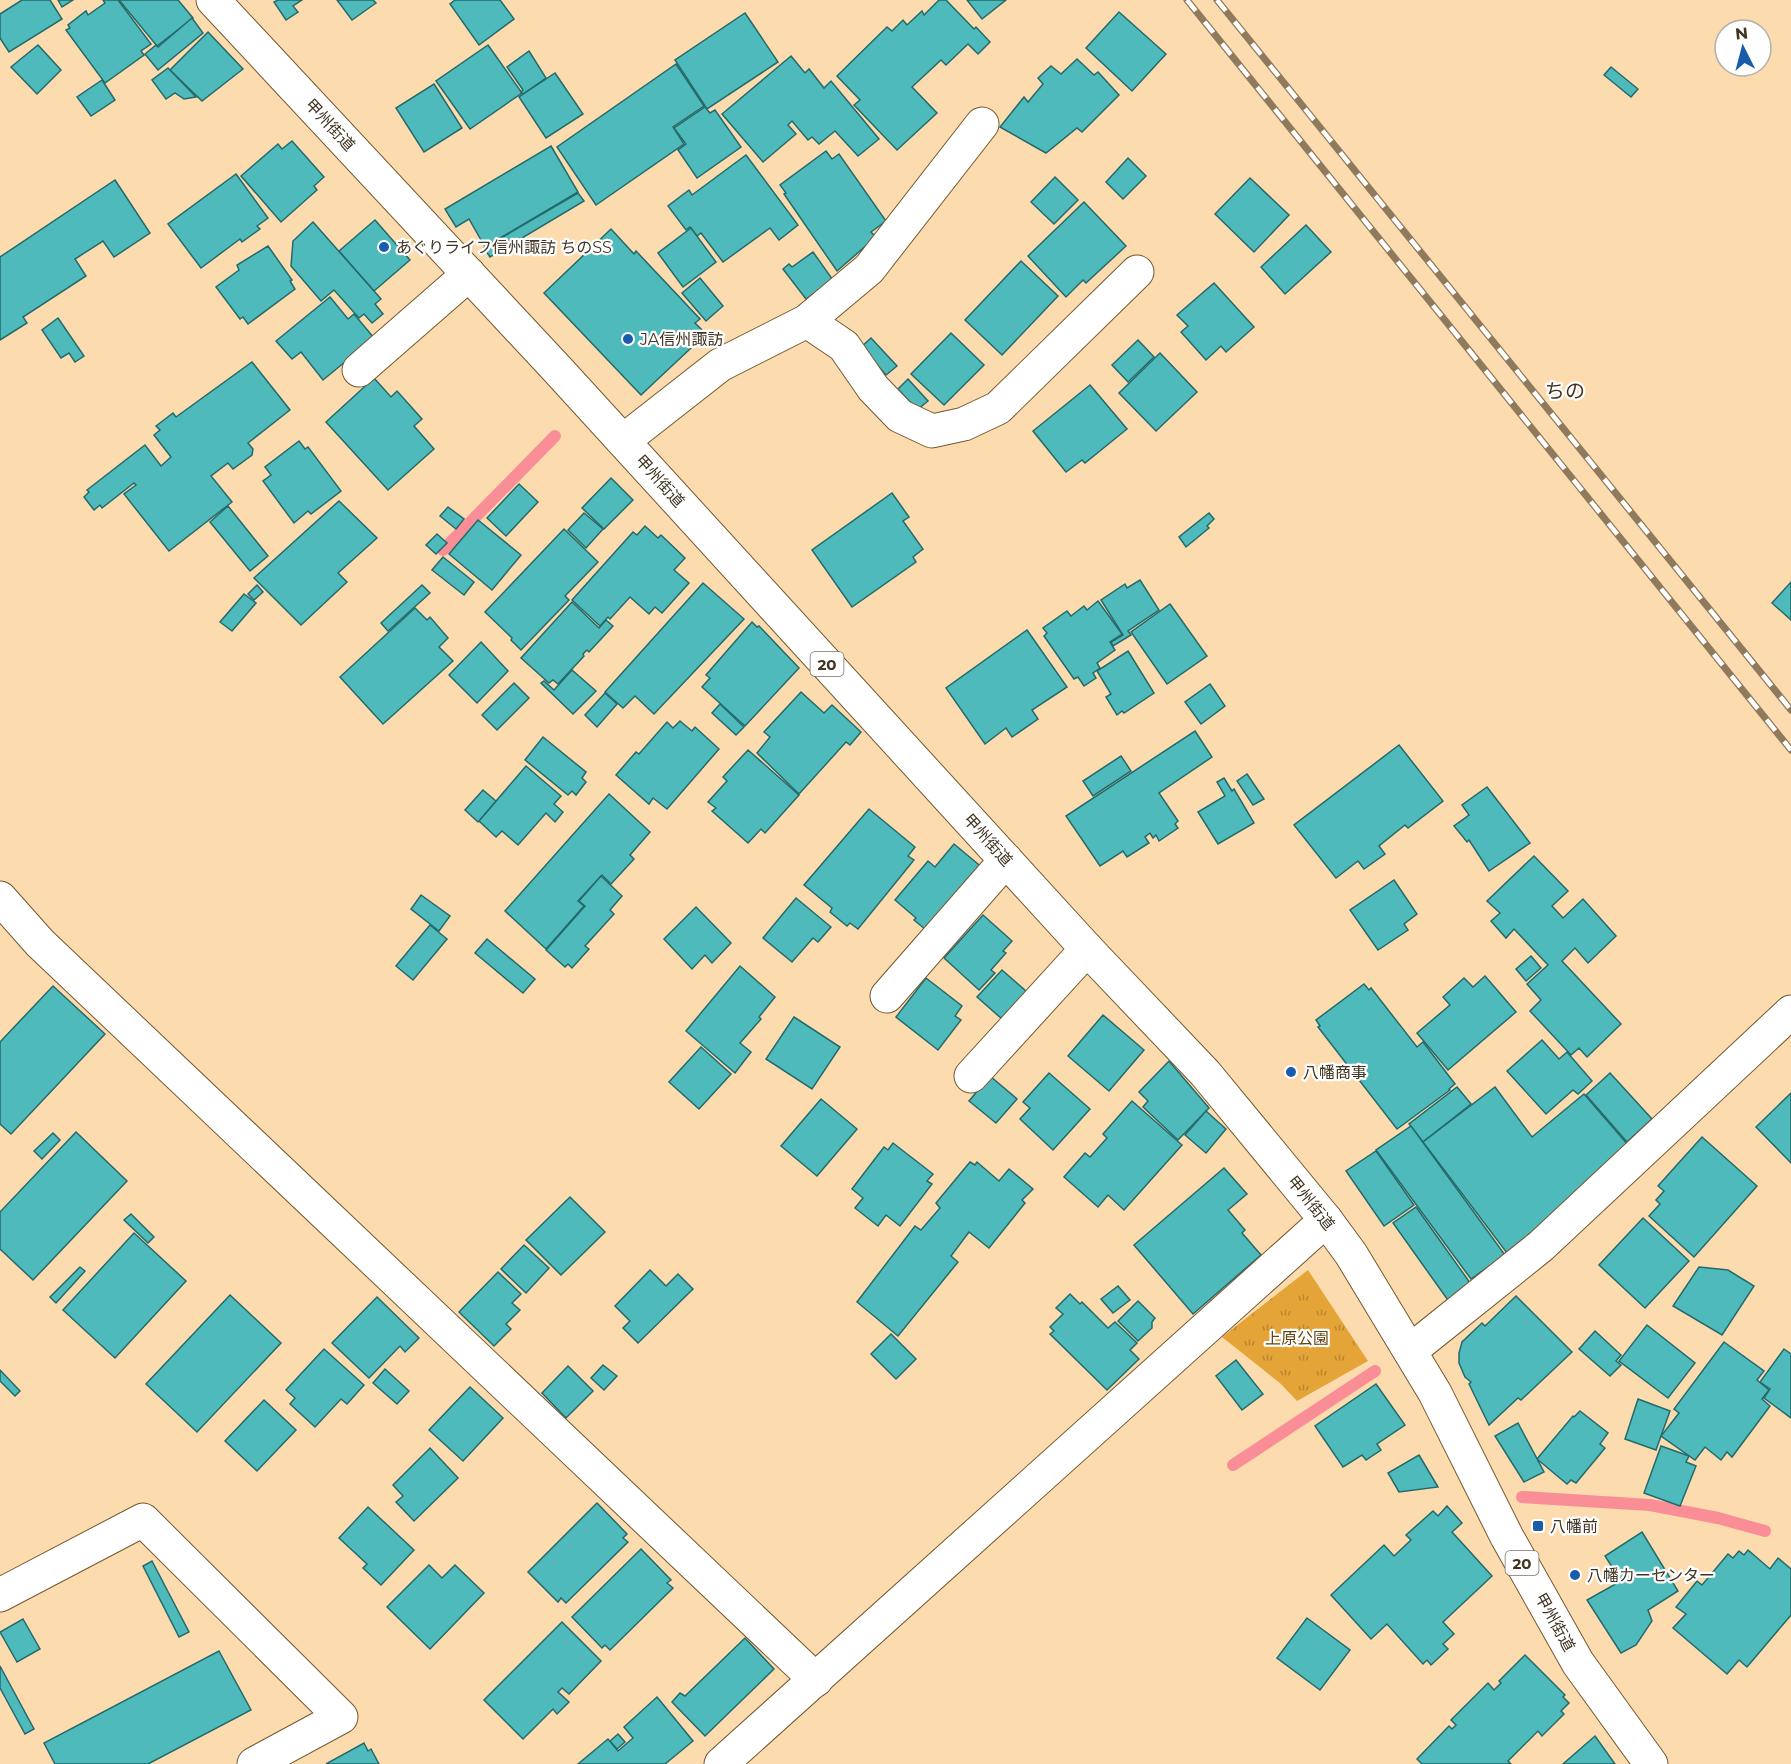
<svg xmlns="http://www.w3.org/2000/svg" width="1791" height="1764" font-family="Montserrat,'Noto Sans JP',sans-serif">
<defs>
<pattern id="grass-tufts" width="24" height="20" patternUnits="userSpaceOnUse" patternTransform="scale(1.5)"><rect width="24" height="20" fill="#e5a438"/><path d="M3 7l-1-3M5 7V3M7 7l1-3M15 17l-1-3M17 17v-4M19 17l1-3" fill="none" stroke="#bb862f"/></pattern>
</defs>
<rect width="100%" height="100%" fill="#fcdcaf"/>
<path fill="url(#grass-tufts)" d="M1308 1270 1368 1361 1297 1401 1281 1384 1222 1337Z"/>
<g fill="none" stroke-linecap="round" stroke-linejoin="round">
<g stroke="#fa8e96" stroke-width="12">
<path d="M443 550 555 436"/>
<path d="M1233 1465 1375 1371"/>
<path d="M1522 1497 1650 1505 1718 1518 1765 1531"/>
</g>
</g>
<g fill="#4fbabb" stroke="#256a6a" stroke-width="1.5">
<path d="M22 0H50L62 19 9 52 0 38V14Z"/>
<path d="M58 0H73L62 7Z"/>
<path d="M103 0H118L151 44 141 51 144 55 105 83 66 30 70 28 68 25 86 11 88 15 105 3Z"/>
<path d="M119 0H178L193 18 157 46Z"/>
<path d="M278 0H302L293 6 298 12 286 20 274 2Z"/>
<path d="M337 0H373L376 3 352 20Z"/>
<path d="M455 0H500L514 19 479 45 450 4Z"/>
<path d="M939 0H946L974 29 976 27 990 42 978 54 968 44 946 65 941 60 912 87 937 113 897 150 854 105 860 100 837 76 887 27 892 31 903 20 907 25 922 11 924 15Z"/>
<path d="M967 0H1006L982 19Z"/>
<path d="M1119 12 1166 54 1132 91 1086 48Z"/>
<path d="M745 13 778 62 707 109 675 60Z"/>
<path d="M192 18 203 33 158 70 145 54 156 45 158 47Z"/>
<path d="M208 32 243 69 202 101 170 70Z"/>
<path d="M38 45 61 70 37 94 11 67Z"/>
<path d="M488 45 522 93 470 129 436 81Z"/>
<path d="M529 51 546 78 523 94 521 92 523 90 507 67Z"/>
<path d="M791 56 805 73 809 69 824 88 831 81 879 139 858 156 835 131 819 144 812 137 808 140 792 121 788 125 796 134 763 162 722 114Z"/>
<path d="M1077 59 1094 75 1098 72 1119 95 1082 132 1077 128 1046 153 1000 127 1024 97 1028 102 1043 84 1038 78 1051 66 1061 74Z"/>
<path d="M676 64 704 106 673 127 684 144 596 205 557 147Z"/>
<path d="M1611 67 1638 89 1631 97 1604 75Z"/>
<path d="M168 68 196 97 184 99 175 93 166 99 152 80Z"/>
<path d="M555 73 583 114 546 138 519 97Z"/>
<path d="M102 80 115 100 91 116 77 97Z"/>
<path d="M434 84 462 128 424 152 396 108Z"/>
<path d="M705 107 710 113 715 110 741 147 697 178 678 150 686 144 674 128Z"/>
<path d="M292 141 324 177 314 186 317 190 281 222 241 176 278 144 282 149Z"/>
<path d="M551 146 578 192 485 247 469 219 456 227 445 209Z"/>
<path d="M826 151 832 159 839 154 886 221 871 232 876 237 837 271 784 194 786 193 780 185Z"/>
<path d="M746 155 798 225 779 240 770 228 723 262 701 233 697 236 690 227 686 230 668 206 689 190 692 195Z"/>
<path d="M1128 158 1146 176 1123 199 1106 182Z"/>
<path d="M236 174 268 218 257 226 260 229 242 242 240 239 201 268 168 224Z"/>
<path d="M1055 177 1078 200 1054 224 1031 202Z"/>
<path d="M1250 178 1289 215 1254 252 1215 214Z"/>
<path d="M115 180 150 233 114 257 103 241 75 259 86 276 23 317 27 323 0 340V257Z"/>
<path d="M578 193 584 201 490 257 484 248Z"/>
<path d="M1084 202 1126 246 1086 283 1083 280 1066 297 1028 256Z"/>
<path d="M375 220 410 260 374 291 339 251Z"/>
<path d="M313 222 381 299 375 304 383 314 372 323 364 314 359 318 334 290 321 301 291 266 293 241Z"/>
<path d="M1306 225 1331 252 1285 294 1261 267Z"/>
<path d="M691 228 716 262 683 287 658 253Z"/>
<path d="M611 229 634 254 636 251 700 319 695 323 702 330 687 344 691 348 641 395 544 293Z"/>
<path d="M268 246 292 280 290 281 295 289 248 324 243 317 240 319 216 287 239 270 237 265Z"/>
<path d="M813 252 833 280 806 299 783 269 789 264 792 267Z"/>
<path d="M1021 261 1058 296 1002 355 965 320Z"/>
<path d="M700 278 723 306 706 321 682 293Z"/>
<path d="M1214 283 1254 327 1226 352 1221 346 1206 360 1181 332 1188 326 1177 315Z"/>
<path d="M330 297 348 319 354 314 374 338 323 380 301 352 292 359 276 341Z"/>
<path d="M58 318 84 356 75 362 69 353 61 358 42 330Z"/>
<path d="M951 333 984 365 944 405 911 374Z"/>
<path d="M871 338 897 366 886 375 861 347Z"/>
<path d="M1138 340 1154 357 1128 382 1112 365Z"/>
<path d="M1160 353 1197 392 1156 431 1119 393Z"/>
<path d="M252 362 290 410 248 443 253 449 252 455 233 469 228 463 211 476 232 502 169 551 124 494 136 485 134 483 102 508 100 505 94 510 84 497 89 492 87 490 145 445 161 466 171 457 154 435 160 430 156 426 173 413 176 417Z"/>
<path d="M374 378 391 397 397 391 422 419 414 426 434 449 388 490 326 422Z"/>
<path d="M908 379 928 401 917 410 898 389Z"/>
<path d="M1090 385 1127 429 1085 463 1082 460 1066 472 1033 431Z"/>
<path d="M299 441 305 449 308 447 341 491 311 514 308 511 294 523 263 481 271 475 265 467Z"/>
<path d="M611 478 633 500 604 529 582 508Z"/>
<path d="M519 484 538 502 506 536 487 518Z"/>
<path d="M892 493 909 517 903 521 923 549 913 557 916 562 852 607 812 550Z"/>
<path d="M339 501 377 538 338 573 347 582 301 625 254 578Z"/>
<path d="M228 506 268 556 250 571 210 522Z"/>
<path d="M448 507 464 519 456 529 440 516Z"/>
<path d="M584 513 603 529 586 548 568 530Z"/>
<path d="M1209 513 1214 519 1207 526 1209 528 1186 547 1179 537Z"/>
<path d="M478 520 521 555 492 590 449 554Z"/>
<path d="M645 526 658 538 661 535 685 558 674 570 689 583 662 613 655 607 649 614 630 597 610 619 608 617 600 626 572 600 633 532 637 535Z"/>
<path d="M564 529 598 562 565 596 569 600 521 650 511 640 512 638 485 612Z"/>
<path d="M437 534 447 543 436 554 426 545Z"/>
<path d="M443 557 474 582 464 595 432 570Z"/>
<path d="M1140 580 1159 610 1128 631 1131 635 1113 646 1111 642 1123 635 1101 600 1125 584 1127 588Z"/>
<path d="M1791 582V620L1772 603Z"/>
<path d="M703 583 744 619 654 714 635 696 623 708 605 692Z"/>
<path d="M257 585 263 592 254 600 248 594Z"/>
<path d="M422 585 430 593 388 631 381 623Z"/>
<path d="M244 594 256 603 232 631 220 622Z"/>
<path d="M1098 601 1122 634 1110 642 1115 650 1097 663 1100 668 1093 673 1096 678 1084 686 1078 677 1074 679 1044 636 1047 633 1043 628 1067 611 1071 616 1084 606 1087 610Z"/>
<path d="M572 602 599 628 606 620 613 626 589 652 587 650 583 654 584 656 558 684 553 680 549 683 521 658Z"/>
<path d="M1170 604 1207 656 1167 684 1131 632Z"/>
<path d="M415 608 427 620 430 617 448 638 439 647 453 661 383 724 340 677Z"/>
<path d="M752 622 757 627 759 626 799 668 745 726 702 687 710 678 706 675Z"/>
<path d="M1027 630 1067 687 1032 710 1038 719 1012 737 1006 728 985 744 946 688Z"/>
<path d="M481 642 508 671 477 703 449 675Z"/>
<path d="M1128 651 1154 693 1124 713 1122 711 1117 715 1106 697 1111 694 1097 671Z"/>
<path d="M572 670 596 691 573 714 541 683 544 681 554 690Z"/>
<path d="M514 683 529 698 497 730 482 715Z"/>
<path d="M1210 684 1225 706 1201 724 1185 702Z"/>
<path d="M801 692 824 713 832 705 861 732 850 745 846 742 799 794 757 753 770 737 764 732Z"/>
<path d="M605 693 617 704 597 727 585 715Z"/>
<path d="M720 704 744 727 736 735 712 713Z"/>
<path d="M680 721 692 731 695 727 719 749 667 809 653 798 649 804 616 775 636 752 639 754 667 722 673 728Z"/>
<path d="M1195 731 1212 757 1159 793 1178 821 1175 824 1178 828 1159 841 1156 835 1153 838 1150 833 1145 837 1149 843 1127 857 1123 851 1100 866 1066 816Z"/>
<path d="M543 737 586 772 582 778 586 782 576 795 572 791 568 795 525 760Z"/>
<path d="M1399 745 1443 801 1408 828 1405 825 1379 846 1385 854 1364 869 1358 861 1336 878 1294 825Z"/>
<path d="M748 750 799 795 765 833 761 829 748 843 712 811 716 808 708 802 727 781 723 777Z"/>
<path d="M1121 756 1131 771 1093 796 1083 781Z"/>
<path d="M526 766 561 796 554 804 563 812 555 822 546 813 518 845 502 831 496 837 479 821Z"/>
<path d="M1247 774 1264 799 1253 805 1237 781Z"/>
<path d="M1224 778 1232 791 1234 789 1254 823 1218 844 1198 812 1225 796 1217 782Z"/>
<path d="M1487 787 1530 843 1489 871 1469 840 1467 842 1454 826 1469 815 1462 805Z"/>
<path d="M483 790 496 801 478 822 465 810Z"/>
<path d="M609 794 650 832 630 855 634 859 611 884 602 875 578 901 584 906 546 949 505 911Z"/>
<path d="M869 809 915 847 908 856 914 860 858 929 850 923 847 926 830 912 832 908 804 885Z"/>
<path d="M954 844 984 869 931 934 914 920 916 918 895 900 928 861 935 867Z"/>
<path d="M1534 856 1568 891 1552 906 1563 918 1583 899 1616 936 1588 963 1575 948 1562 961 1621 1024 1587 1057 1579 1048 1571 1055 1530 1011 1541 1000 1527 984 1548 965 1514 929 1506 938 1491 921 1500 913 1487 901Z"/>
<path d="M601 876 622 896 610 910 614 914 585 946 589 949 572 968 568 964 565 967 546 950 585 906 579 901Z"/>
<path d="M1394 880 1417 914 1404 924 1408 930 1378 950 1350 910Z"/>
<path d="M421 895 450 916 439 931 411 909Z"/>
<path d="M796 898 831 927 818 942 813 938 792 962 763 938Z"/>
<path d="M696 907 731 943 712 963 705 955 692 969 664 939Z"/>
<path d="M983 915 1012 941 1003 951 1006 953 991 970 995 973 979 990 944 958Z"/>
<path d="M430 925 447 939 413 980 396 966Z"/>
<path d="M487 939 535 979 523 993 475 953Z"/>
<path d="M1531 956 1541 968 1526 981 1516 969Z"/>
<path d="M740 966 775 997 759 1017 761 1019 740 1043 751 1052 735 1073 686 1031Z"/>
<path d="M1002 970 1027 992 1002 1019 977 997Z"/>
<path d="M1485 976 1516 1012 1448 1070 1417 1033 1450 1005 1443 997 1464 978 1473 987Z"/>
<path d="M926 978 962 1006 955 1016 961 1020 938 1050 896 1017Z"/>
<path d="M1364 984 1369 990 1371 988 1417 1047 1423 1042 1455 1084 1449 1089 1450 1090 1397 1129 1318 1027 1320 1026 1316 1020Z"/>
<path d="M53 986 105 1034 11 1134 0 1124V1042Z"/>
<path d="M1103 1015 1144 1050 1109 1091 1068 1056Z"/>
<path d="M794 1017 840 1047 812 1089 766 1059Z"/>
<path d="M1542 1040 1559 1059 1567 1052 1592 1081 1578 1094 1573 1090 1546 1114 1507 1071Z"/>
<path d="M701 1047 731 1074 699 1109 669 1082Z"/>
<path d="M1169 1061 1209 1108 1178 1140 1143 1107 1148 1101 1139 1092Z"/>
<path d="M1049 1073 1090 1109 1053 1150 1020 1119 1030 1108 1023 1102Z"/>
<path d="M1610 1073 1652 1119 1627 1142 1586 1095Z"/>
<path d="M990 1076 1017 1099 996 1123 969 1101Z"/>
<path d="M1457 1087 1471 1104 1423 1142 1409 1124Z"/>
<path d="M1495 1087 1532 1137 1584 1094 1629 1146 1510 1257 1423 1142Z"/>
<path d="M1791 1093V1163L1756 1127Z"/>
<path d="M821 1099 857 1129 817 1176 781 1146Z"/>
<path d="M1132 1101 1182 1145 1124 1210 1108 1195 1098 1207 1064 1177 1085 1153 1090 1157 1107 1138 1103 1134Z"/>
<path d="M1206 1111 1226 1129 1206 1153 1185 1135Z"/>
<path d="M1411 1126 1505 1255 1471 1279 1376 1150Z"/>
<path d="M76 1132 127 1181 33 1280 0 1249V1212Z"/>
<path d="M53 1133 60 1140 42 1159 34 1151Z"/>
<path d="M1702 1137 1757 1186 1694 1257 1649 1216 1660 1204 1656 1200 1664 1191 1658 1186Z"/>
<path d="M893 1143 933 1174 927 1181 932 1184 900 1226 886 1215 878 1226 855 1208 863 1198 852 1189 884 1147 888 1150Z"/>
<path d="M1376 1151 1414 1205 1384 1226 1346 1171Z"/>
<path d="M970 1162 975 1165 977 1162 999 1181 1009 1169 1033 1189 1022 1200 1025 1203 989 1248 969 1232 951 1256 958 1262 898 1336 857 1302 915 1226 921 1230 940 1208 936 1203Z"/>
<path d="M1224 1168 1247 1194 1228 1210 1245 1230 1242 1233 1261 1255 1193 1314 1134 1245Z"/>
<path d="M570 1197 605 1232 561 1275 526 1240Z"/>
<path d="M1416 1207 1473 1287 1450 1303 1393 1223Z"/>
<path d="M131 1214 154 1237 148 1243 124 1220Z"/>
<path d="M1643 1218 1689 1261 1645 1308 1599 1265Z"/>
<path d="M134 1233 186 1281 115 1358 63 1310Z"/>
<path d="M524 1245 549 1268 526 1293 501 1269Z"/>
<path d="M80 1267 85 1271 56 1303 50 1297Z"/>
<path d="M1699 1267 1728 1270 1754 1286 1722 1335 1673 1306Z"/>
<path d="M650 1270 666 1286 678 1274 693 1289 638 1343 623 1328 630 1321 615 1306Z"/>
<path d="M498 1272 521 1294 512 1303 520 1310 506 1324 511 1329 494 1346 459 1312Z"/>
<path d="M1118 1286 1130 1300 1113 1313 1101 1299Z"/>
<path d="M1070 1294 1080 1304 1082 1302 1108 1328 1115 1322 1137 1343 1130 1350 1139 1359 1107 1390 1050 1334 1054 1331 1050 1327 1063 1314 1056 1308Z"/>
<path d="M230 1295 281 1343 197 1432 146 1384Z"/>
<path d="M1516 1296 1572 1352 1521 1400 1518 1398 1489 1425 1469 1384 1471 1382 1465 1377 1459 1363V1353L1462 1342 1482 1323 1485 1326Z"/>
<path d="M377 1297 419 1338 405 1352 400 1346 369 1378 332 1343Z"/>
<path d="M1138 1301 1155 1318 1152 1322V1328L1138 1341 1118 1321Z"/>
<path d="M1647 1325 1695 1363 1668 1398 1619 1361Z"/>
<path d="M1595 1331 1621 1355 1616 1361 1621 1365 1610 1376 1579 1349Z"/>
<path d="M891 1334 916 1359 896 1379 871 1354Z"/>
<path d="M1724 1342 1764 1371 1757 1380 1769 1390 1762 1399 1770 1406 1732 1457 1727 1452 1721 1460 1705 1447 1695 1460 1661 1436 1679 1413 1674 1409Z"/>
<path d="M324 1349 364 1385 347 1404 341 1399 315 1427 290 1404 295 1398 286 1390Z"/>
<path d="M1784 1349 1791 1354V1418L1764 1398 1770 1389 1760 1382Z"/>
<path d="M1236 1360 1263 1394 1242 1410 1216 1376Z"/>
<path d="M603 1365 617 1376 604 1390 591 1378Z"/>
<path d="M568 1366 593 1391 566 1418 542 1393Z"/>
<path d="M385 1369 409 1391 397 1404 373 1383Z"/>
<path d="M0 1370 20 1391 15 1396 0 1381Z"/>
<path d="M1376 1384 1405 1425 1377 1444 1381 1450 1366 1460 1362 1455 1343 1467 1315 1426Z"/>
<path d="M470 1387 503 1418 463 1461 429 1430Z"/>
<path d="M1638 1399 1670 1411 1656 1450 1625 1439Z"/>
<path d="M264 1400 296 1430 257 1471 225 1441Z"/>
<path d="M1580 1411 1608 1433 1600 1444 1605 1448 1576 1483 1571 1480 1567 1484 1537 1459 1573 1416 1574 1417Z"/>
<path d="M1518 1423 1544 1472 1524 1482 1495 1436Z"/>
<path d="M1661 1446 1689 1456 1686 1462 1696 1466 1680 1506 1644 1493Z"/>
<path d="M430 1448 458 1478 414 1521 396 1502 403 1496 393 1485Z"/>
<path d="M1419 1455 1438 1487 1399 1492 1388 1473Z"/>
<path d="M597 1503 627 1534 623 1538 628 1542 566 1603 561 1598 558 1602 528 1572Z"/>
<path d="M1447 1506 1462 1523 1452 1532 1492 1576 1443 1622 1454 1634 1443 1644 1448 1649 1431 1665 1427 1660 1423 1664 1387 1624 1371 1639 1331 1595 1384 1545 1394 1556 1411 1540 1406 1535 1433 1511 1438 1516Z"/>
<path d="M368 1507 414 1550 381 1585 363 1568 367 1564 339 1538Z"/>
<path d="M1642 1532 1678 1591 1648 1610 1652 1621 1636 1645 1621 1653 1587 1600 1621 1581 1605 1556Z"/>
<path d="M641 1549 671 1580 667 1583 673 1588 610 1650 605 1645 602 1648 572 1617Z"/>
<path d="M1748 1550 1770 1569 1778 1558 1791 1569V1615L1747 1667 1739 1660 1727 1674 1673 1628 1686 1614 1676 1607 1697 1581 1702 1585 1728 1554 1733 1558 1739 1551 1744 1555Z"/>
<path d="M152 1561 189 1632 179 1637 143 1566Z"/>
<path d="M429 1565 442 1578 455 1565 484 1593 430 1649 387 1607Z"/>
<path d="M1307 1618 1350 1650 1320 1690 1277 1658Z"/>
<path d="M23 1619 40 1649 17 1662 0 1632Z"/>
<path d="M562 1622 601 1661 569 1694 562 1688 558 1692 569 1702 557 1714 553 1709 523 1739 484 1700Z"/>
<path d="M745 1638 774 1669 705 1736 672 1702 680 1693 685 1696Z"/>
<path d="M219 1651 251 1710 148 1764H55L44 1743Z"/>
<path d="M1525 1655 1565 1695 1563 1697 1569 1703 1561 1711 1564 1714 1542 1736 1538 1731 1508 1761 1511 1764H1422L1417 1759 1449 1726 1452 1729 1456 1725 1451 1720 1488 1683 1494 1690 1501 1683 1499 1681Z"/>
<path d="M0 1666 34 1729 25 1734 0 1688Z"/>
<path d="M657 1697 693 1741 665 1764H578L608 1739 618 1751 633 1738 624 1727Z"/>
<path d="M618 1734 625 1742 617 1749 610 1741Z"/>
<path d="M1595 1736 1615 1764H1563Z"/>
<path d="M364 1743 368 1751 371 1749 379 1764H326Z"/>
</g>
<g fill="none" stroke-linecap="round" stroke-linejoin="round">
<defs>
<g id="minor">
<path d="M807 321 844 346 873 388 900 416 932 431 964 424 998 408 1137 272"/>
<path d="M359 370 469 274"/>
<path d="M623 441 720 365 807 321 869 269 982 124"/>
<path d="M0 898 40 943 816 1680"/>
<path d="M887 996 1006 860"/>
<path d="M971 1076 1087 949"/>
<path d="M1410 1351 1541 1246 1791 1012"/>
<path d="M0 1595 143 1520 341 1717 254 1764"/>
<path d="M721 1764 1326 1220"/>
</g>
<path id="highway" d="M213 0 558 370 1087 949 1205 1073 1326 1220 1351 1254 1435 1393 1507 1537 1578 1663 1651 1764"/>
</defs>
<use href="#minor" stroke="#73582f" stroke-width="35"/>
<use href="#highway" stroke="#73582f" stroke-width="35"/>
<use href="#minor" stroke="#fff" stroke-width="33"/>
<use href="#highway" stroke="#fff" stroke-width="33"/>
<defs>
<g id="rail">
<path d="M1187 0 1791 750"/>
<path d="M1217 0 1791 710"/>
</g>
</defs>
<use href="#rail" stroke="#8f7a5d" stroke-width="7"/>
<use href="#rail" stroke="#fff" stroke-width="4.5" stroke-dasharray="14" stroke-linecap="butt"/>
</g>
<g fill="#195cac" stroke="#fff" stroke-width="2">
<circle cx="384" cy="247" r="6"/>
<circle cx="628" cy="339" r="6"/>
<circle cx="1291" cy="1072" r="6"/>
<rect x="1532" y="1520" width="12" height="12" rx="3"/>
<circle cx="1575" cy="1575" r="6"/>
</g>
<g text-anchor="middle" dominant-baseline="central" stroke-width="4.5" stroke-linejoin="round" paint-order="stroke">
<g fill="#fff" stroke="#7a7165" stroke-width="1.5">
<rect x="810.5" y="652" width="33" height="24" rx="4.5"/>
<rect x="1505.5" y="1551" width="33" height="24" rx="4.5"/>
</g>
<g font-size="15" font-weight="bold" fill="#413423">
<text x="827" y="664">20</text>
<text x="1522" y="1563">20</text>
</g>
<g font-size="16" fill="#413423" stroke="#fff">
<text transform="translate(330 125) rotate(47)">甲州街道</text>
<text transform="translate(660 481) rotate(48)">甲州街道</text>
<text transform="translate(988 840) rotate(48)">甲州街道</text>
<text transform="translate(1311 1203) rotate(51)">甲州街道</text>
<text transform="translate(1555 1622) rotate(61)">甲州街道</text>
</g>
<g font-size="16" fill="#413423" stroke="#fff" text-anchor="start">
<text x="396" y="247">あぐりライフ信州諏訪 ちのSS</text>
<text x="640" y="339">JA信州諏訪</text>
<text x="1303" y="1072">八幡商事</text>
<text x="1550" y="1526">八幡前</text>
<text x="1587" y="1575">八幡カーセンター</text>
</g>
<g font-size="16" fill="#644613" stroke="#fff">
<text x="1297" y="1338">上原公園</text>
</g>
<g font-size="20" fill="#413423" stroke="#fff">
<text x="1565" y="391">ちの</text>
</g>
</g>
<g transform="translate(1743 48) rotate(354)"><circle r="28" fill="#ffffff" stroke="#b3aea7" stroke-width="1.5"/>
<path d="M0-4.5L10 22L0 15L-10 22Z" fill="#195cac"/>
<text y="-9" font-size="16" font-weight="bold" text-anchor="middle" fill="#413423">N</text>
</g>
</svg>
